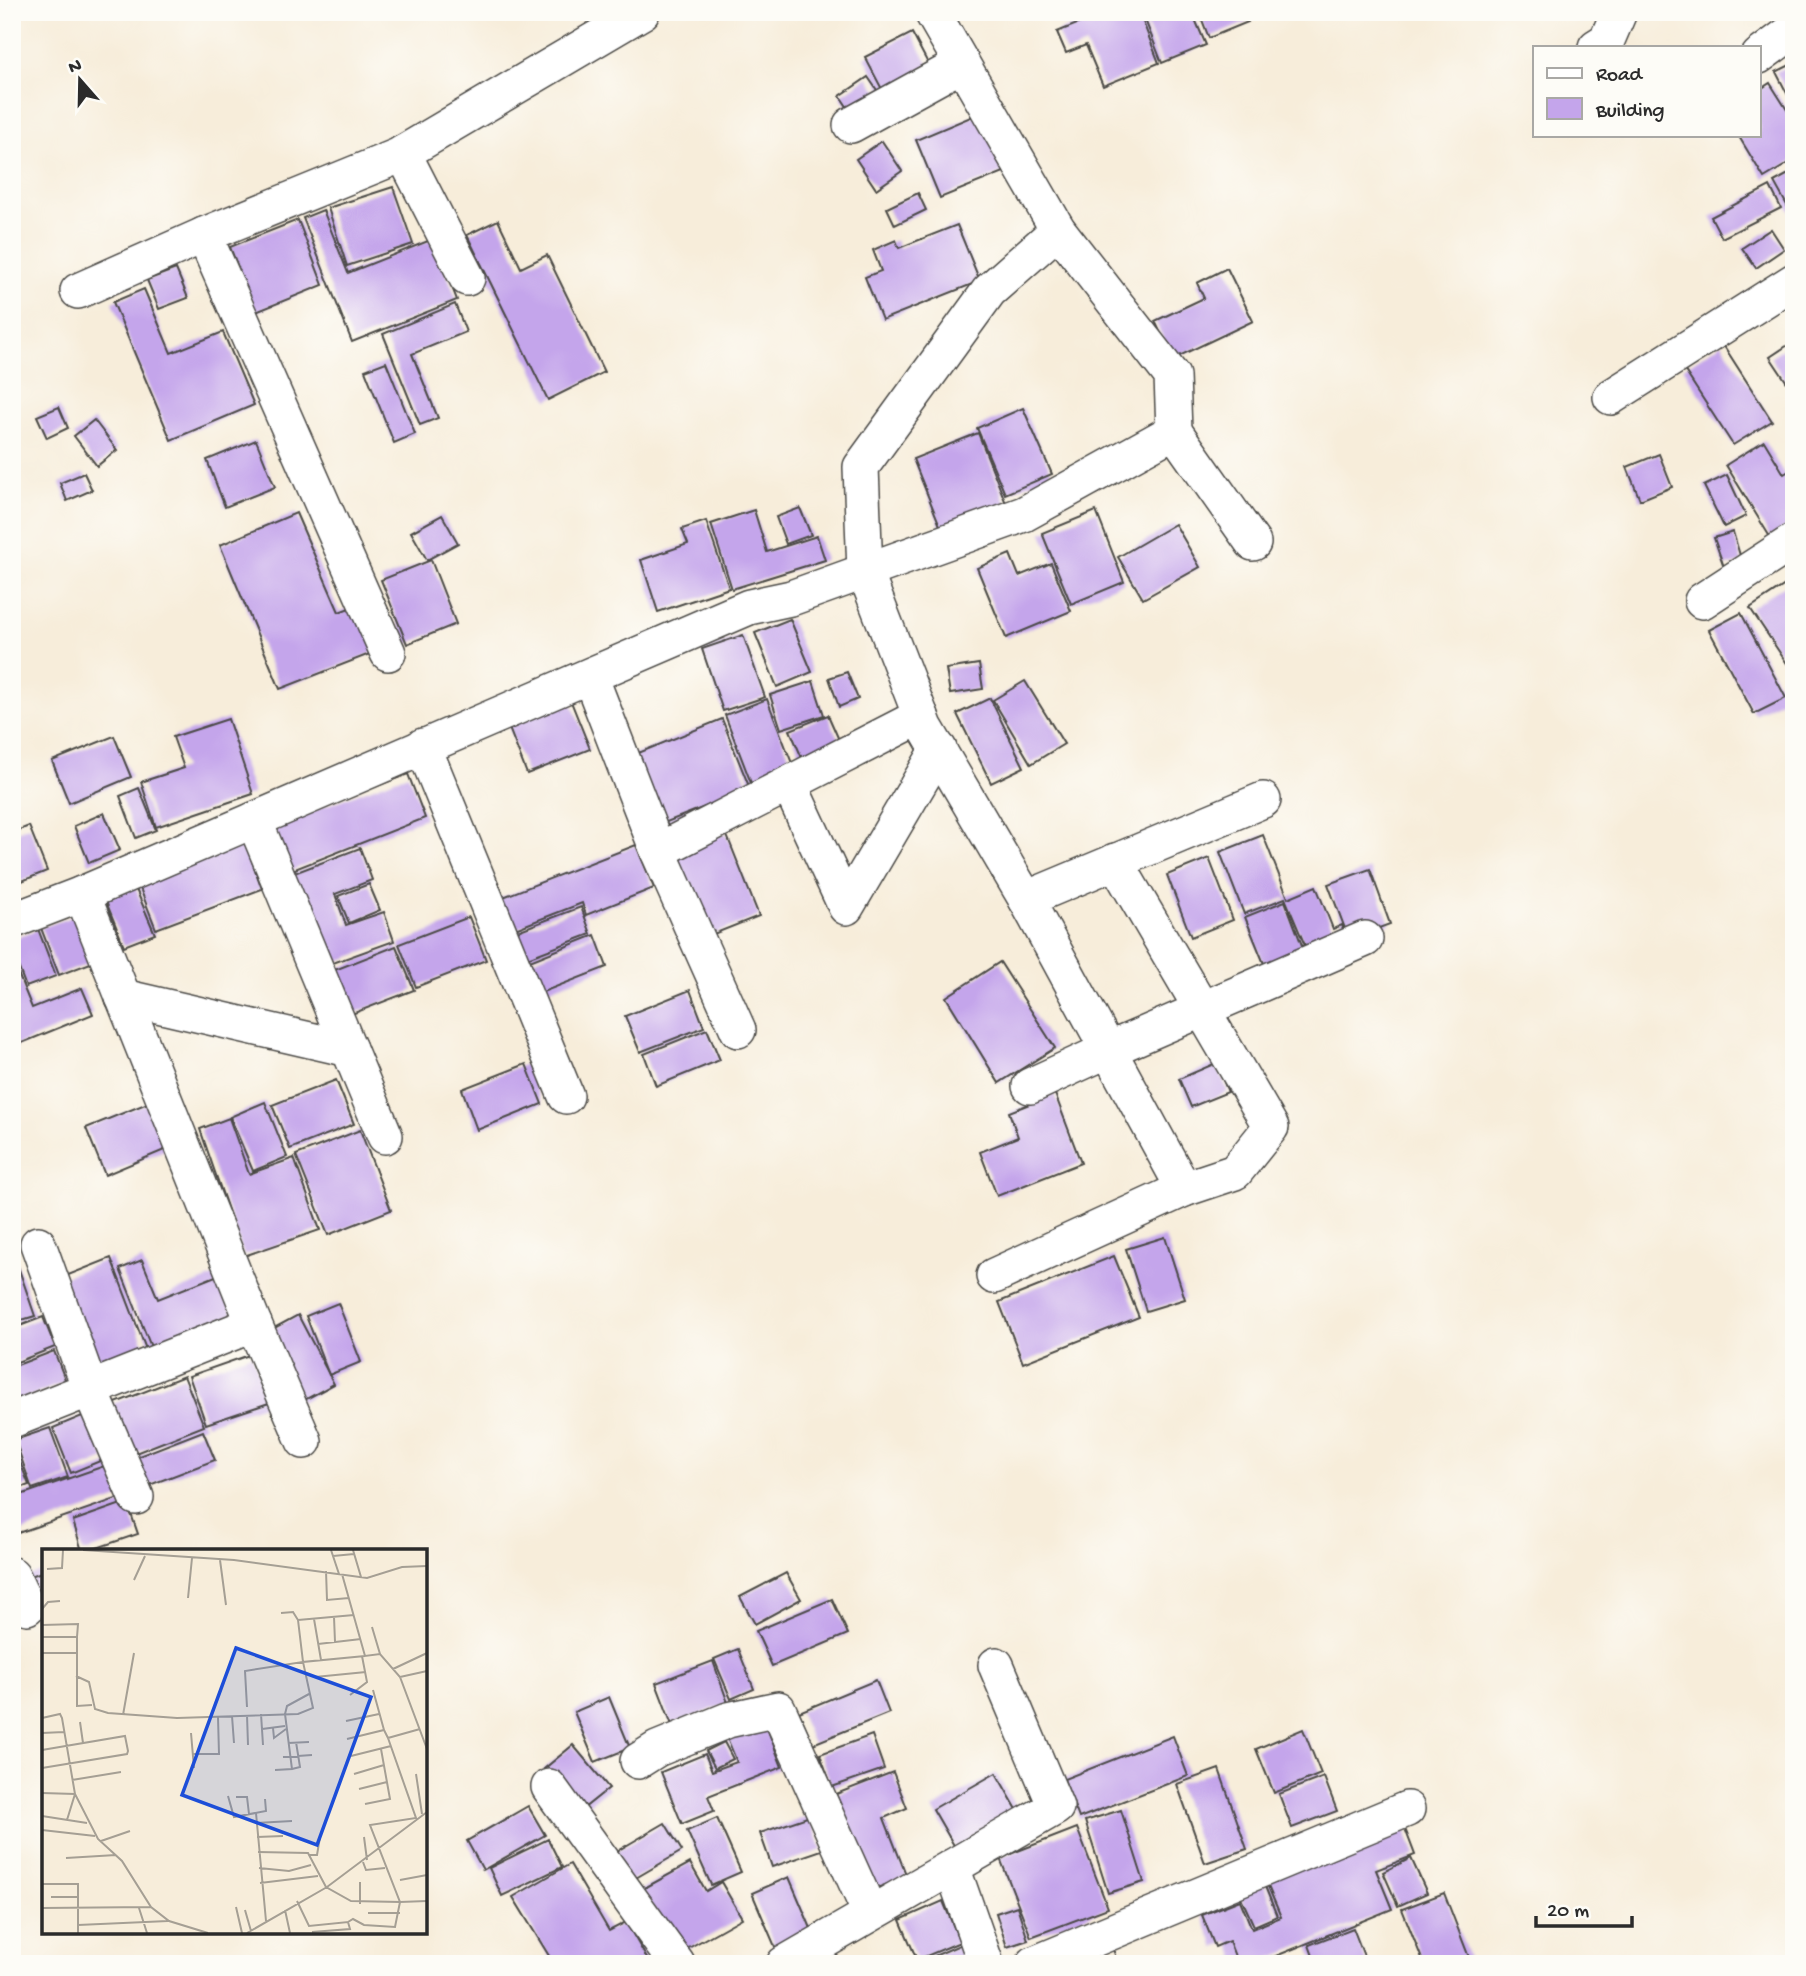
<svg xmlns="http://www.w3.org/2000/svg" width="1806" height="1976" font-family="'Gochi Hand',sans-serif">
<rect width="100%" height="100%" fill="#fdfcf7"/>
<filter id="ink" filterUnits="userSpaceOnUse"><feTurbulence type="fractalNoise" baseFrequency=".0143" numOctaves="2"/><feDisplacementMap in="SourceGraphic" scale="14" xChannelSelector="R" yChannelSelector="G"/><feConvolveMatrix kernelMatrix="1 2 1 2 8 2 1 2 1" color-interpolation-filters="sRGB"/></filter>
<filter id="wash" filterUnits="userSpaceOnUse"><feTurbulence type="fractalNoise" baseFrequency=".00686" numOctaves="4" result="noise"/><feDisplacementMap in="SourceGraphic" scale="28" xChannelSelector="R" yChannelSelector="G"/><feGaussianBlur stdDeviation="1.57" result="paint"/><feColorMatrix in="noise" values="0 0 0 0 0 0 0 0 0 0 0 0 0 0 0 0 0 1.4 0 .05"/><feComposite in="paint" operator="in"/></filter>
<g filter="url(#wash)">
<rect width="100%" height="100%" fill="#f7edda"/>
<g id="blocks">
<g fill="#c4a5eb">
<path d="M1107 12H1139L1159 63 1103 86 1086 45 1066 53 1057 32Z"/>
<path d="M1142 12H1192L1206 45 1162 63Z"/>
<path d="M1199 12H1244L1248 22 1209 38Z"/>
<path d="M912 33 932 71 885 95 865 57Z"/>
<path d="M1794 63V107L1776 72Z"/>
<path d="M868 77 881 96 852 114 840 96Z"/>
<path d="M1770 83 1794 121V160L1764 178 1738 135H1759V90Z"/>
<path d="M980 113 1004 172 940 198 916 140Z"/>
<path d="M882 141 902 171 876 189 856 159Z"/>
<path d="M1794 171V218L1774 182Z"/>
<path d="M1770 186 1781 208 1722 238 1711 217Z"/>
<path d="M393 187 413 244 347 266 328 208Z"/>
<path d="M918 193 926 210 895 225 887 208Z"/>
<path d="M323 210 348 273 433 239 457 300 352 342 303 218Z"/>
<path d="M298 220 323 285 256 312 230 247Z"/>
<path d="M498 220 521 268 547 255 604 372 548 400 467 235Z"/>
<path d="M957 225 980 281 882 320 865 277 881 271 873 250 896 240 899 248Z"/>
<path d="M1771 229 1784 249 1756 268 1742 248Z"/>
<path d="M1227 268 1253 321 1173 359 1155 321 1204 298 1197 283Z"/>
<path d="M176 269 188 298 159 309 147 280Z"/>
<path d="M144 289 171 353 223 332 254 405 171 440 113 302Z"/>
<path d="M455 304 466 332 412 354 438 418 420 425 383 334Z"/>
<path d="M1794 341V393L1770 357Z"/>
<path d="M1722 343 1772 421 1733 445 1683 368Z"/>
<path d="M386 362 415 434 394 443 365 370Z"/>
<path d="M59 407 68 428 47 438 37 416Z"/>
<path d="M1023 408 1052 474 1005 494 977 428Z"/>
<path d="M94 420 117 450 97 466 74 436Z"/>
<path d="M978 433 1009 511 945 538 913 459Z"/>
<path d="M256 440 275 487 225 507 207 460Z"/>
<path d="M1764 441 1784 474 1794 468V523L1770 537 1726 465Z"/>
<path d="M1659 454 1672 487 1640 500 1627 467Z"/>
<path d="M84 473 92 490 67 501 60 483Z"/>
<path d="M1727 475 1746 516 1724 527 1704 486Z"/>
<path d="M800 508 811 535 786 544 776 517Z"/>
<path d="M754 510 767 552 817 536 825 560 732 589 711 524Z"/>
<path d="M1096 511 1124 582 1071 604 1042 533Z"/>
<path d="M296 513 339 612 360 604 380 650 280 689 220 545Z"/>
<path d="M442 515 458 543 427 560 411 532Z"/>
<path d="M706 521 729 588 658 612 641 560 688 544 682 529Z"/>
<path d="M1175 524 1200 567 1143 599 1118 557Z"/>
<path d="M1733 532 1742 562 1724 567 1714 538Z"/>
<path d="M1010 554 1019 576 1051 563 1071 611 1006 638 977 568Z"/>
<path d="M431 560 456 624 407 644 381 580Z"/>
<path d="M1794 579V674L1750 608Z"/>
<path d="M1741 613 1786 698 1754 714 1709 630Z"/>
<path d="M790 619 812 672 777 687 755 633Z"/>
<path d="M743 635 765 697 723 711 702 649Z"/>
<path d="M979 664 983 689 950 694 946 669Z"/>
<path d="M847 672 858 699 839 707 829 678Z"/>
<path d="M813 681 824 715 781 729 770 695Z"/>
<path d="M1025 681 1064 744 1031 764 993 700Z"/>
<path d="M990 698 1024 767 991 783 957 714Z"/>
<path d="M570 699 590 749 527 774 507 723Z"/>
<path d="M767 699 793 766 751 783 725 715Z"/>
<path d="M828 715 843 749 805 765 790 730Z"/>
<path d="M228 719 253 794 156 827 141 782 184 768 173 737Z"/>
<path d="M722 719 750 789 659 825 631 756Z"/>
<path d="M114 736 131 777 69 803 52 761Z"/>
<path d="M408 774 425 818 290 871 273 826Z"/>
<path d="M139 788 156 830 136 838 120 796Z"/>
<path d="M104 813 120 850 89 863 74 826Z"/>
<path d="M29 826 47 871 12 885V833Z"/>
<path d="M726 833 759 916 706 937 672 854Z"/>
<path d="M1263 835 1288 898 1316 886 1333 929 1342 925 1348 939 1309 955 1285 898 1244 914 1220 852Z"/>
<path d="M245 842 262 889 156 929 138 883Z"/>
<path d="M636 845 654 888 586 915 582 903 510 931 498 899Z"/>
<path d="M360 848 372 880 335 894 346 925 384 912 394 941 322 967 289 875Z"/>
<path d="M1209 858 1233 920 1191 937 1167 875Z"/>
<path d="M1370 869 1390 924 1349 939 1328 884Z"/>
<path d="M369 884 380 910 349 923 338 896Z"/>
<path d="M135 887 155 934 124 946 105 899Z"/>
<path d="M1285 901 1306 956 1267 971 1245 917Z"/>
<path d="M581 907 591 934 522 960 512 933Z"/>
<path d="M79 914 96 961 59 975 41 928Z"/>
<path d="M469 917 486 960 416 987 399 944Z"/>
<path d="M38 929 56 976 26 987 12 950V939Z"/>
<path d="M595 935 607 967 535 995 522 964Z"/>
<path d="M396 946 414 990 344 1017 327 973Z"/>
<path d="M12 959 32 1008 82 988 93 1014 12 1047Z"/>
<path d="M1000 962 1055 1048 999 1083 946 997Z"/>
<path d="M690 990 704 1027 640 1052 625 1016Z"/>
<path d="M707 1029 720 1060 656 1086 644 1054Z"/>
<path d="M1216 1063 1228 1092 1191 1107 1179 1079Z"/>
<path d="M526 1064 542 1104 477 1130 462 1089Z"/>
<path d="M336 1080 354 1124 290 1149 272 1105Z"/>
<path d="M1055 1094 1081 1163 997 1196 980 1152 1018 1137 1009 1112Z"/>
<path d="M155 1100 174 1146 105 1175 86 1128Z"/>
<path d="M265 1102 287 1157 253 1171 230 1117Z"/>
<path d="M229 1118 249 1174 294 1158 320 1230 244 1256 200 1129Z"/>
<path d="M360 1130 391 1210 328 1235 296 1155Z"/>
<path d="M1165 1237 1185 1299 1146 1311 1126 1249Z"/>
<path d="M12 1249 35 1316 12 1323Z"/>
<path d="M1114 1256 1139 1317 1023 1363 999 1302Z"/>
<path d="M111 1258 147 1352 94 1373 58 1279Z"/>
<path d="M142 1260 158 1299 218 1275 235 1320 153 1352 120 1269Z"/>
<path d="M338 1303 361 1362 329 1375 306 1316Z"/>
<path d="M298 1315 334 1384 301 1402 265 1333Z"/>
<path d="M43 1317 55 1347 12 1364V1329Z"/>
<path d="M54 1351 66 1382 15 1402 12 1396V1367Z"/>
<path d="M252 1354 269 1403 206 1424 189 1376Z"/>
<path d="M184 1376 204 1426 133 1454 113 1404Z"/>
<path d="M87 1414 105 1459 71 1473 53 1428Z"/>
<path d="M50 1428 68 1477 32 1489 15 1440Z"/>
<path d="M203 1431 215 1460 147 1486 136 1457Z"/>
<path d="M12 1442 29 1485 12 1491Z"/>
<path d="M110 1464 122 1497 12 1535V1498Z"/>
<path d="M127 1502 138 1534 88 1551H82L73 1521Z"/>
<path d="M44 1571V1607L28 1577Z"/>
<path d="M786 1573 801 1599 755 1624 740 1597Z"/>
<path d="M832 1599 848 1634 772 1666 756 1631Z"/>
<path d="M738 1649 754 1689 731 1699 714 1659Z"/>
<path d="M713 1661 728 1703 672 1725 656 1683Z"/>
<path d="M876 1680 889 1713 813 1744 799 1712Z"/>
<path d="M609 1697 630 1748 595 1762 574 1712Z"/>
<path d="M765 1723 782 1767 708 1796 714 1811 682 1824 661 1772 705 1754 712 1771 737 1762 727 1738Z"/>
<path d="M1303 1729 1321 1774 1274 1793 1256 1749Z"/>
<path d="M872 1735 884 1769 832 1787 820 1754Z"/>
<path d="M1173 1736 1188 1776 1079 1818 1064 1779Z"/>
<path d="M724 1742 733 1759 715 1768 706 1751Z"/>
<path d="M573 1745 609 1788 579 1812 544 1769Z"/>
<path d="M1219 1769 1247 1849 1205 1863 1177 1784Z"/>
<path d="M893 1772 907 1808 884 1818 907 1877 874 1889 836 1794Z"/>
<path d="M996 1773 1019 1813 956 1849 933 1809Z"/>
<path d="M1324 1777 1337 1811 1292 1828 1279 1794Z"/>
<path d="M528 1806 545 1835 483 1870 467 1841Z"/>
<path d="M1121 1810 1144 1882 1108 1893 1085 1821Z"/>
<path d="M810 1816 822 1850 772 1867 760 1833Z"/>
<path d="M717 1818 741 1872 711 1885 687 1831Z"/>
<path d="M665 1823 682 1851 629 1882 612 1854Z"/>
<path d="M1404 1826 1415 1855 1376 1870 1392 1909 1256 1964H1238L1229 1941 1215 1947 1202 1915 1240 1900 1252 1929 1281 1917 1264 1877Z"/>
<path d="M1077 1828 1108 1908 1031 1937 1000 1858Z"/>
<path d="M548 1839 562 1867 502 1896 489 1868Z"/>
<path d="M1411 1858 1427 1893 1398 1906 1383 1872Z"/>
<path d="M690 1863 706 1891 721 1882 742 1918 678 1954 641 1890Z"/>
<path d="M570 1864 609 1931 626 1922 650 1964H554L513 1897Z"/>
<path d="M789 1877 813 1933 776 1949 752 1893Z"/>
<path d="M1264 1884 1277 1916 1254 1926 1240 1895Z"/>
<path d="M1444 1893 1470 1960 1460 1964H1424L1402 1909Z"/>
<path d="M943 1901 960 1942 917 1960 900 1920Z"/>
<path d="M1017 1906 1028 1940 1007 1947 996 1913Z"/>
<path d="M1353 1928 1367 1964H1316L1309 1945Z"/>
<path d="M964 1943 972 1964H926L925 1960Z"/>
<path d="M1113 1949 1118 1964H1080L1079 1960Z"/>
</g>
</g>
</g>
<g filter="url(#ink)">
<use href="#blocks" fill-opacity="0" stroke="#4a4845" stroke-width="2"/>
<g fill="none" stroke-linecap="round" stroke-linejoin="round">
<defs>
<g id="minor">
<path d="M1596 47 1607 40 1619 12"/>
<path d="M1759 56 1794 30"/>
<path d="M851 125 962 64"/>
<path d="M403 153 467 278"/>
<path d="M78 291 204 235"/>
<path d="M1611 397 1794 281"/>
<path d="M1174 431 1253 543"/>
<path d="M1702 601 1794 541"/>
<path d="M388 653 204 235 398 156 642 12"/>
<path d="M590 676 658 851 738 1030"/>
<path d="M423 746 566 1096"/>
<path d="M789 784 846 907 939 749"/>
<path d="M254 820 385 1136"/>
<path d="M658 851 921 716"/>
<path d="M1115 861 1271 1127 1235 1172 1184 1189"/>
<path d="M1026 899 1263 800"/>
<path d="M12 921 82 894 749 607 791 598 1024 514 1174 431 1172 376 1058 230 932 12"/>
<path d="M123 997 349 1049"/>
<path d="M1030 1086 1108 1050 1365 939"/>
<path d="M38 1244 90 1389 136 1497"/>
<path d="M994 1276 1184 1189 1026 899 925 727 865 572 861 467 989 291 1058 230"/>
<path d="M254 1324 304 1441"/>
<path d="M12 1420 254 1324 82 894"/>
<path d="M12 1575 27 1607"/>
<path d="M638 1761 657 1749 728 1720 778 1709 870 1913"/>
<path d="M549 1787 677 1964"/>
<path d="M952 1867 986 1964"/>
<path d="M784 1964 1056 1807 996 1665"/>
<path d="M1034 1964 1407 1809"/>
</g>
</defs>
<use href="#minor" stroke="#4a4845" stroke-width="38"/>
<use href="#minor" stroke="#fff" stroke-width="35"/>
</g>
</g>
<g transform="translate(42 1549)">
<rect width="385" height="385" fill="#f7edda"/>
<path fill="none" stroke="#a59f94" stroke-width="2" d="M41 1 192 11 325 29 360 18 385 17M289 1 297 25M311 1 319 28M291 7 312 5M178 11 184 56M5 20 20 19 21 1M284 22 285 51 307 49M300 25 323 107 338 105 358 128 385 200M92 31 103 7M146 49 150 9M0 60 6 53 18 52M292 68 293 93M272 70 279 111M256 71 312 66M0 76 36 75 35 88M330 78 338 105M0 88H35V157L50 156M276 95 319 90M0 104H35M351 120 385 104M34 127 47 133 53 160 66 164 135 169 256 165 271 159 261 113 323 107M273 128 324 123M358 128 385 122M331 141 342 181M308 146 325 133 320 107M205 158 203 122 261 113 256 71 251 63 239 64M219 165 221 196M81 166 92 104M205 166 206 196M190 167 192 194M0 169 18 165 20 169 33 245 25 271M304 172 337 165M38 173 41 194M231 179 232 189 244 180M220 180 243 177M378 180 346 189 374 269 328 276 358 353 385 352M0 184 22 183M149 184 152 219M305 190 342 181 346 189M246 194 267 193M0 201 83 187 86 202 85 205 0 219M151 205H177L176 168M309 207 349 197M241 208 270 206M250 220 258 218 254 193M233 221 250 220 243 165 245 157 267 145M312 225 342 216M374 225 380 265M30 231 79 223M317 240 345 233M0 244 33 245 56 290 80 312 109 358 127 372 166 384M186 247 192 268 224 262 223 250M194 248H205L207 265M323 255 348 250 339 200M214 264 224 372M0 267 45 274M214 274 250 272M0 281 53 287M215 288 241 287M322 288 325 311M59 292 88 282M216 303 266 304 284 338 309 352 358 353 353 378 322 376 311 370 306 373M266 306H275L278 288M24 309 74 306M321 313 324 321 343 319M217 319 247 322 269 316M358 331 385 326M218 334 276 327M0 335H36V384M9 348H37M255 352 267 377 306 373 308 380 270 383M318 355V333M194 358 200 384M0 359 109 358M97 359 105 384M203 361 209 382M243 361 248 384M326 364H358M36 376 126 372M205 384 285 338 385 263"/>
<path fill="#1d4ed8" fill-opacity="0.15" stroke="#1d4ed8" stroke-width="3.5" d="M194 99 329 148 275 296 140 246Z"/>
<rect width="385" height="385" fill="none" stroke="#2b2b2b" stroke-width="3.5"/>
</g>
<rect width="1806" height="1976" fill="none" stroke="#fdfcf7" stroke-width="42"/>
<rect x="1533" y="46" width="228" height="91" fill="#fdfcf7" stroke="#a9a8a5" stroke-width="2"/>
<rect x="1547" y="68" width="35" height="10" fill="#ffffff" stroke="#a9a8a5" stroke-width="2"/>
<text x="1596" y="80" font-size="21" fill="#2b2b2b">Road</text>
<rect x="1547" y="98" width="35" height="21" fill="#c4a5eb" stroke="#a9a8a5" stroke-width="2"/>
<text x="1596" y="116" font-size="21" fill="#2b2b2b">Building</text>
<g transform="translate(80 80) rotate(340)" stroke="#fdfcf7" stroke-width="5" paint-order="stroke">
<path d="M0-5L12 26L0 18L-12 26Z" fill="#2b2b2b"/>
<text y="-10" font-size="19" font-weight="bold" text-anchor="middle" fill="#2b2b2b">N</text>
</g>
<path d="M1536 1916v10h96v-10" fill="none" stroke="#2b2b2b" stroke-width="3.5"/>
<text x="1547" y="1916" font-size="21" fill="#2b2b2b" stroke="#fdfcf7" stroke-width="5" paint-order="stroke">20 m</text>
</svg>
